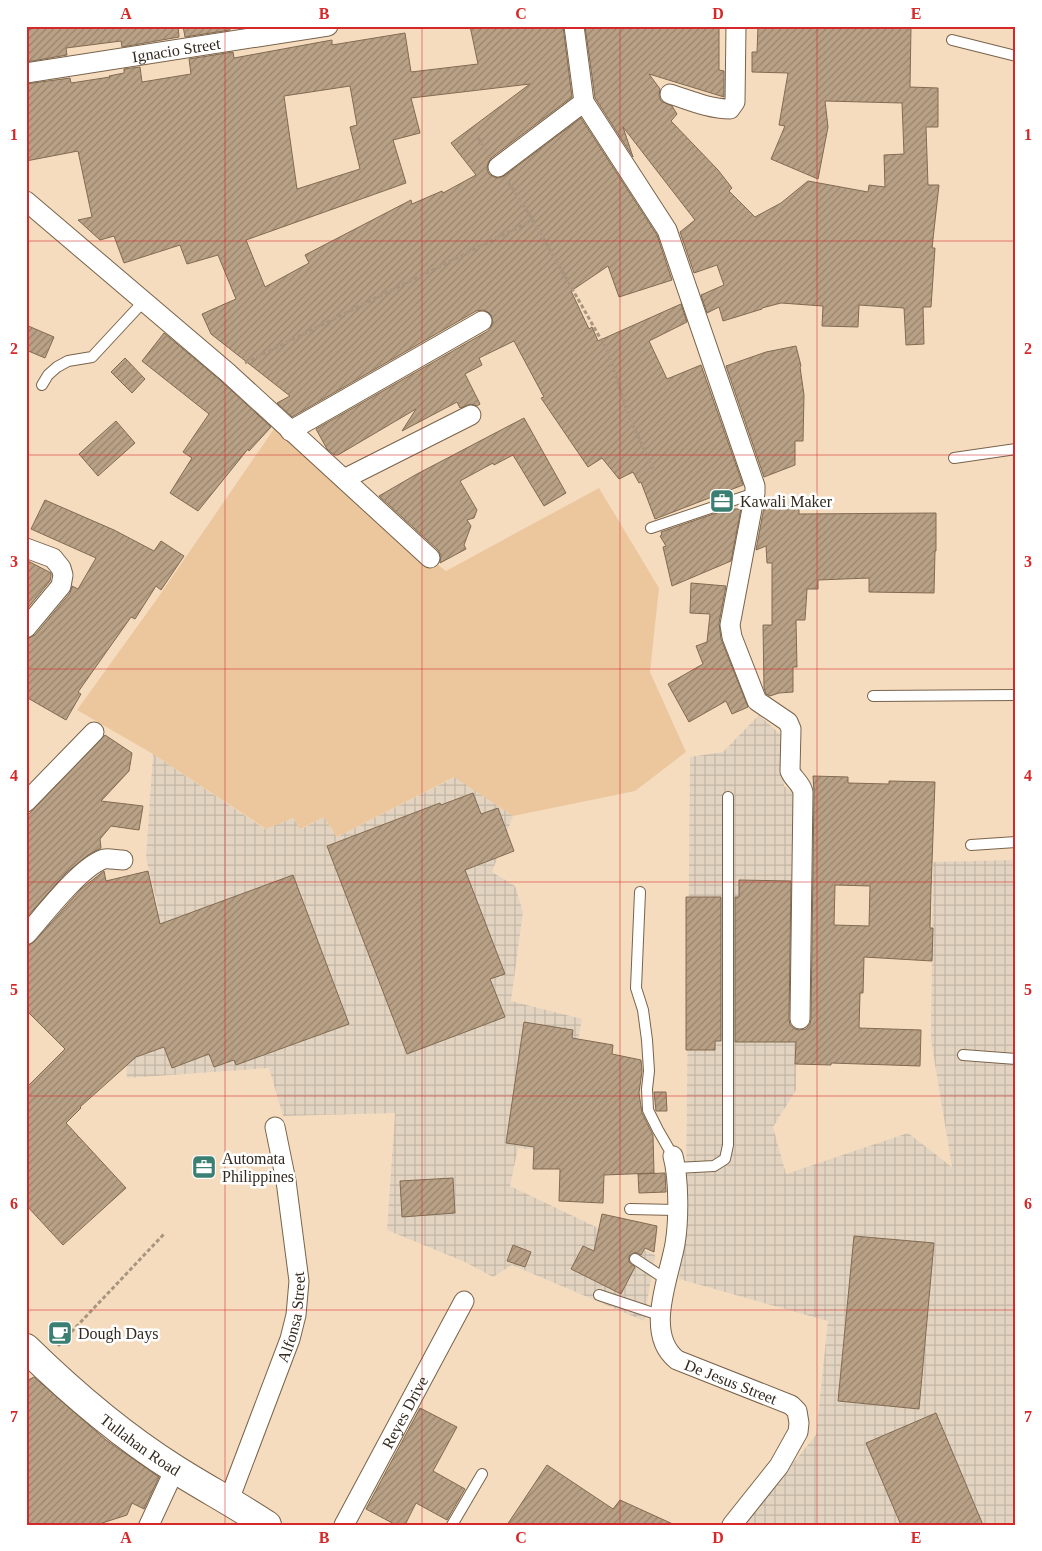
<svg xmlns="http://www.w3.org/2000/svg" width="1042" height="1551" viewBox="0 0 1042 1551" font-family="'Times New Roman',serif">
<defs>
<pattern id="industrial-grid" width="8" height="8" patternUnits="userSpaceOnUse" patternTransform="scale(1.25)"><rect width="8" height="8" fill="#e3d4c1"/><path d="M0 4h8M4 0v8" fill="none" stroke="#c3b6a5"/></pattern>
<pattern id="building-hatch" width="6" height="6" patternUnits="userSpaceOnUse" patternTransform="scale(1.25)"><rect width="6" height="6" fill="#b9a186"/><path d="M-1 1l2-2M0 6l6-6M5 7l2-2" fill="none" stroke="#97836d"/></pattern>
</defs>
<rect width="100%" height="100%" fill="#f5dcbf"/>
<path fill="url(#industrial-grid)" d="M759,715L782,736L784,786L797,796L796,1090L773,1127L786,1174L908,1133L952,1167L931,1040L933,862L1016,860V1525H742L816,1435L828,1321L679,1279L686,1204L690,757L723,752Z
M153,754L265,829L293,818L301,829L324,817L337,837L455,777L513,816L492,872L515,886L523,912L511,1001L582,1019L557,1152L518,1148L510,1186L655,1255L644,1321L512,1265L493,1277L465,1262L387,1230L395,1113L283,1116L269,1068L127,1078L117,921L159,911L146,858Z"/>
<path fill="#ecc79d" d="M276,426L404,540L446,571L599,488L659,588L650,672L686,752L635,791L513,816L454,777L337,837L324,817L300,829L293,818L266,829L153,754L77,710L157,599Z"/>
<path fill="url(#building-hatch)" stroke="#826b52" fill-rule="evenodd" d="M44,26H178L179,37L122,47L121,41L66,48L67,55L26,62V30Z
M183,26H229L230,30L185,37Z
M470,26H563L572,97L491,158L488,163L487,169L489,174L494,177L499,178L504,176L581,118L657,235L672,280L619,297L608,266L571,291L589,329L592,327L598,341L681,304L687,322L649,341L667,379L701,365L743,485L655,519L641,482L639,483L633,472L619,479L602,458L588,467L541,398L544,397L514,341L479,358L482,365L465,374L480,404L477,406L471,404L460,408L457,402L402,431L416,409L338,455H334L327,449L316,429L488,331L491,327L493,322L491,315L488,312L483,310L476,311L292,417L277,403L290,396L211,334L202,314L236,299L218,255L187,264L180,245L124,263L114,236L100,240L78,220L92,217L78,151L26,161V84L70,78L71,83L110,77L109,76L124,73V69L140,67L142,82L191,74L189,59L233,52L234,58L332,40V45L405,33L411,72L478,64ZM530,84L451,143L476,175L443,193L442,191L412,204L411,200L305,255L309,263L265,287L246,240L406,183L393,140L420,133L411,98ZM350,86L357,125L350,127L360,169L297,189L284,96Z
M585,26H719V70L724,71V97L649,74L660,89L659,96L661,101L672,106L677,114L671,121L718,170L732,188L729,191L755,217L781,203L808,181L868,192L869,185L885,187L884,155L904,154L902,103L825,101L828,127L818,179L771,159L785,126L779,125L788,73L752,72V52H757L758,26H911L910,87L938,88V127H926L928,185H939L932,248H935L931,307H923L924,344L906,345L904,308L859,305L858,327L822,326L823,306L781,303L762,308V309L723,321L719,307L707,313L701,295L724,285L717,265L694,273L680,232L695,220L623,127L633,157L595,98Z
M26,325L54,337L45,358L26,350Z
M164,333L220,380L271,427L249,451L248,449L198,511L170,493L192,458L183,452L209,414L142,361Z
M796,346L801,366L800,367L804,395L803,441H795V465L764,477L726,366L766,352Z
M125,358L145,379L132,393L111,372Z
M524,418L566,493L544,506L513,455L494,465L493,463L460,481L477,510L474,518L467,520L471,526L464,545L466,549L440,563L441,555L438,550L379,496L417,474Z
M116,421L135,443L98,476L79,454Z
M45,500L114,530L154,551L161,541L184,556L161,590L156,586L135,619L131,617L78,692L81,694L66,720L26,697V639L35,635L70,593L72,586L78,589L96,558L31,529Z
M799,505V514L936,513V551H935L934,593L869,592V578L818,580V589H807L805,620H796L797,667H793V692L779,693L770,696L766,694L764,688L763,625H772V563H767L766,546L756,550L764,507Z
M728,509H741L731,561L672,586L663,547L666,546L660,536L662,535L661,532Z
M26,560L51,573V576L50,581L26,610Z
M691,583L726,586L719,623L721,639L748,707L732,714L726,701L689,722L668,684L703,664L696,646L707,642L710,614L690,613Z
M105,735L132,753L129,771L101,801L143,806L139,830L111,826L100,839L101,848L88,855L66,873L26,918V817Z
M813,776L848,777V783L889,784V781L935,782L931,889L930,928H933L932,961L864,957L863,993H860L859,1028L921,1030L920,1066L831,1063V1065L795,1064L796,1042H735V897H739V880L791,881L789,1019L790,1025L795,1029L799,1030L806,1029L810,1024L811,1019L814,792ZM835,885L870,886L869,926L834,925Z
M473,793L481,814L498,808L514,851L465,870L505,974L490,979L505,1017L407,1054L327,846L440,803L441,805Z
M104,871L106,881L148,871L160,924L293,875L349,1024L236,1065L234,1060L214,1067L209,1054L172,1068L164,1047L136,1057L80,1107L81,1108L66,1123L126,1188L63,1245L26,1205V1088L65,1049L26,1010V946L34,942L81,889Z
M686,897H721V1041H715V1050H686Z
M524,1022L573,1030L572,1038L613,1045L612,1054L641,1060L642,1071L639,1093L642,1113L653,1135L654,1173L604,1175L603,1203L559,1201L560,1169H533L534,1147L506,1143Z
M654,1092H666L667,1111H656Z
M665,1173L666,1192L639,1193L638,1174Z
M453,1178L455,1213L402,1217L400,1181Z
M602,1214L657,1226L654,1252L645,1248L641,1255L635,1252L629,1256V1262L635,1267L621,1294L571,1269L583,1246L594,1251Z
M854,1236L934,1243L919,1409L838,1401Z
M513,1245L531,1252L525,1267L507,1261Z
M34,1377L106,1440L159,1477L144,1509L132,1503L127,1515L96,1525H26V1381Z
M420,1408L457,1427L433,1471L465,1489L447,1520L416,1503L405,1525H396L366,1509Z
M936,1413L983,1525H901L866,1443Z
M547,1465L613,1509L620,1500L675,1525H507Z"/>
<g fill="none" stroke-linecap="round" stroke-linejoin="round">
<defs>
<path id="lane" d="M952,40L1016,56
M42,385L48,375L57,367L68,361L92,357L144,301
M954,458L1016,449
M651,528L755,493
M873,696L1016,695
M971,845L1016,842
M640,892L636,988L643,1010L647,1040L649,1071L647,1089L648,1110L658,1130L673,1156
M963,1055L1016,1059
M676,1168L714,1166L725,1159L728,1145V797
M630,1209L676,1210
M635,1259L667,1280
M599,1295L659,1315
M452,1525L482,1474"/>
<g id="street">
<path d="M574,26L584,102L667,230L755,486V493L730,625L732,637L757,701L788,722L791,729L790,771C793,779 801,783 803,792L800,1019"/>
<path id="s1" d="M26,73L328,26"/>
<path d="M670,94C689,100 709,109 730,109L735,102L736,26"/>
<path d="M498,167L584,102"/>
<path d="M26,201L227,372L430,558"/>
<path d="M290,431L482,321"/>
<path d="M344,479L471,415"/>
<path d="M26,548L53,558L61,568L63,575L61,586L26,628"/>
<path d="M26,802L94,732"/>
<path d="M26,935C44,915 80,867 104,859C109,858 117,860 123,860"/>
<path id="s2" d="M673,1156C679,1179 679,1220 675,1244C669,1278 644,1334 677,1360L791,1405L797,1411L799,1423L798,1432L779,1466L732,1525"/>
<path id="s3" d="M229,1500L290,1339L296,1315L299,1281L286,1181L275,1127"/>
<path d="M149,1525L175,1469"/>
<path id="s4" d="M344,1525L464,1301"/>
</g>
<g id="secondary">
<path id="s5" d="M26,1348C72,1393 121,1435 175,1469C205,1488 237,1505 267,1525"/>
</g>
</defs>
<use href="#lane" stroke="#79634a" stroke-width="12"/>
<use href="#street" stroke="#79634a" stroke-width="21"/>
<use href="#secondary" stroke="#79634a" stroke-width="30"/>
<path stroke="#a8957f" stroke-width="3" stroke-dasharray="4 2.5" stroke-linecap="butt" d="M478,138L486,150
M508,182L533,220L607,350L629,416L653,469
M245,363L533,220
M58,1346L164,1234"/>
<use href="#lane" stroke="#fff" stroke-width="10"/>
<use href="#street" stroke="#fff" stroke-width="19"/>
<use href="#secondary" stroke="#fff" stroke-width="28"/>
</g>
<path fill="none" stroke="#d62828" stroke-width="1" stroke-opacity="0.55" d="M225,26V1525M422,26V1525M620,26V1525M817,26V1525M26,241H1016M26,455H1016M26,669H1016M26,882H1016M26,1096H1016M26,1310H1016"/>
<defs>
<symbol id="office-square" viewBox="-11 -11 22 22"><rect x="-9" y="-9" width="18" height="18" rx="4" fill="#3b7f72" stroke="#fff"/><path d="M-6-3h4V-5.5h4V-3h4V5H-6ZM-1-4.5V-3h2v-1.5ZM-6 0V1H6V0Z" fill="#fff"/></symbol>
<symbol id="cafe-square" viewBox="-11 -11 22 22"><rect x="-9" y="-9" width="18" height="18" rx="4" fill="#3b7f72" stroke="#fff"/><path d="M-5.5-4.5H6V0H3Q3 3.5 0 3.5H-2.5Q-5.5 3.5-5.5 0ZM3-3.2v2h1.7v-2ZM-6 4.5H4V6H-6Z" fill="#fff"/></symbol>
</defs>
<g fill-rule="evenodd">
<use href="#office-square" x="708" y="487" width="28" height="28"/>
<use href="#office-square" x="190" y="1153" width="28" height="28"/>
<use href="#cafe-square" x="46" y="1319" width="28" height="28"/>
</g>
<g text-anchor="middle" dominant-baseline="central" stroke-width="5" stroke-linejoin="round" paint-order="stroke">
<g font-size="16" fill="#33291e" stroke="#fff">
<text stroke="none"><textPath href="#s1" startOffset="152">Ignacio Street</textPath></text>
<text stroke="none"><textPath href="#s3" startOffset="194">Alfonsa Street</textPath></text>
<text stroke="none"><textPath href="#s2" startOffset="269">De Jesus Street</textPath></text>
<text stroke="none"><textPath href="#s4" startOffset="128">Reyes Drive</textPath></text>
<text stroke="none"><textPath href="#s5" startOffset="150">Tullahan Road</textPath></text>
</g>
<g font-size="16" fill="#33291e" stroke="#fff" text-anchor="start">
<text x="740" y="501">Kawali Maker</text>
<text x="222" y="1158">Automata<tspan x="222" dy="18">Philippines</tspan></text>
<text x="78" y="1333">Dough Days</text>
</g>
</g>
<rect width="1042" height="1551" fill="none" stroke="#ffffff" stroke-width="55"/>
<rect x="28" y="28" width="986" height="1496" fill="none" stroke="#d62828" stroke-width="2"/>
<g font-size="16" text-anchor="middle" font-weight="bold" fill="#d62828">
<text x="126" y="19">A</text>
<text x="324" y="19">B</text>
<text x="521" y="19">C</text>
<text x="718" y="19">D</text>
<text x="916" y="19">E</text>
<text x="14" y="140">1</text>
<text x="1028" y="140">1</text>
<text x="14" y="354">2</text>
<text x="1028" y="354">2</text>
<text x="14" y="567">3</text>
<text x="1028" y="567">3</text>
<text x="14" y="781">4</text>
<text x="1028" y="781">4</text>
<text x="14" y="995">5</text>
<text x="1028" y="995">5</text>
<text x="14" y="1209">6</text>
<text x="1028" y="1209">6</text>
<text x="14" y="1422">7</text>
<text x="1028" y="1422">7</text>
<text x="126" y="1543">A</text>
<text x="324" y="1543">B</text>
<text x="521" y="1543">C</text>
<text x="718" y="1543">D</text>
<text x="916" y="1543">E</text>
</g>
</svg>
